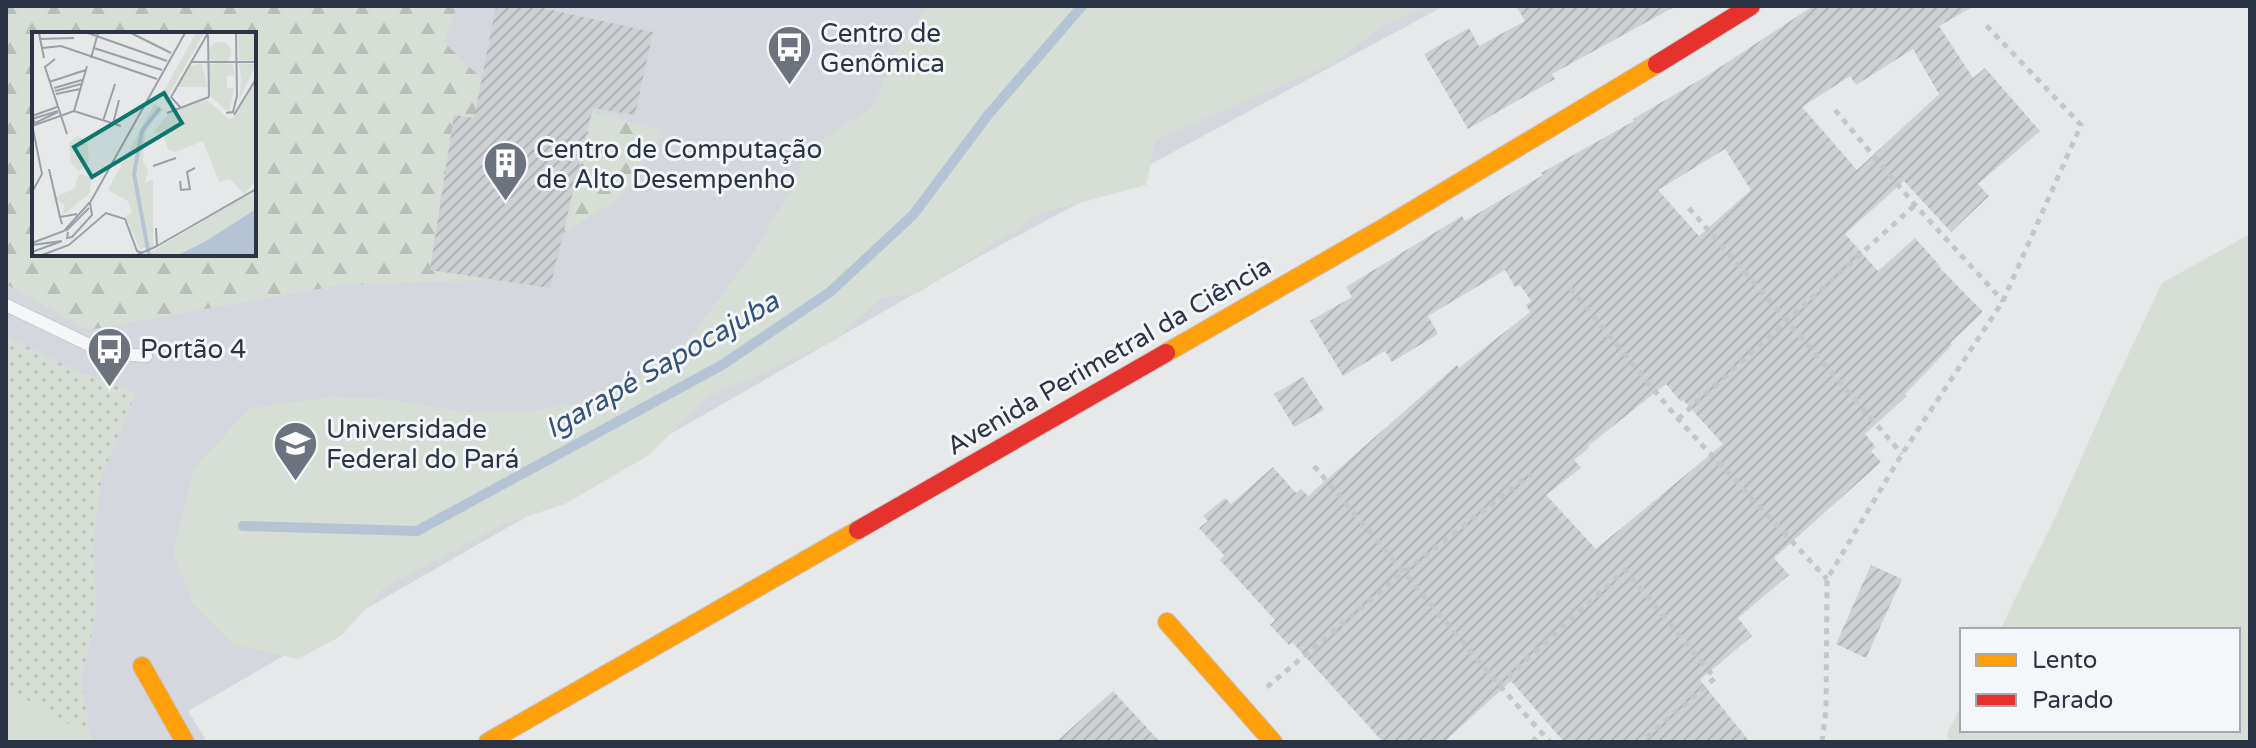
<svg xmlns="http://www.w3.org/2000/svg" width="2256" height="748" viewBox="0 0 2256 748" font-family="'Varela Round',sans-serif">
<defs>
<pattern id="forest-firs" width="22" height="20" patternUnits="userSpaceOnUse" patternTransform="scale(2)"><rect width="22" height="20" fill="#d6ded6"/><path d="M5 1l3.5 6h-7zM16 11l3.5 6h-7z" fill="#b8bfb9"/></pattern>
<pattern id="garden-dots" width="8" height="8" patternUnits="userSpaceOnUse" patternTransform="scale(2)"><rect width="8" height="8" fill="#d6ded6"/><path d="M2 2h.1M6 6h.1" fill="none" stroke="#b8bfb9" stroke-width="1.8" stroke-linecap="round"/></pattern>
<pattern id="building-hatch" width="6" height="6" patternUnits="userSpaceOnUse" patternTransform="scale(2)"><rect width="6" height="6" fill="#ced0d3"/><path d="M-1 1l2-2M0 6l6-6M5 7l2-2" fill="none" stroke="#b1b3b6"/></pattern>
</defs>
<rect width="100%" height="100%" fill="#e6e8ea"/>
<path fill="#d4d7dd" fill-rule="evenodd" d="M6,6H1444L982,255L188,711L207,742H6ZM34,34H254V254H34Z"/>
<path fill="#d6ded6" d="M927,6H1429L1382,26L1334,63L1156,140L1146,185L1041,213L918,293L881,298L836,340L706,398L649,455L565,504L504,524L384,588L341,636L298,659L232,644L193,604L173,552L194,468L250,408L332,397L386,399L471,413L533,411L617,395L681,349L753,253L792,188L809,147L872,108L893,59Z
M2250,234V742H1949L1947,734L1962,704V730H2238V630H2000L2059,509L2111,391L2162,283Z
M6,688L91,736L90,742H6Z"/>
<path fill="url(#forest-firs)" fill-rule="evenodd" d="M6,6H457L444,42L488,85L663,130L623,196L489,280L341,285L88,330L6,284ZM34,34H254V254H34Z"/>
<path fill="url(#garden-dots)" d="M6,336L74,370L136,393L102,475L93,544L97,610L81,682L91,736L6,688Z"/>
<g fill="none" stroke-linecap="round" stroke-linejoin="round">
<path stroke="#b4c4d5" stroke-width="10" d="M243,526L417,531L722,365L830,292L913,215L988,115L1082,6"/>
</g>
<path fill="url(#building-hatch)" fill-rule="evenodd" d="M496,6H533L653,32L635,115L593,108L550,288L430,270L454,115L474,118Z
M1516,6H1676L1552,74L1555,79L1468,129L1424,54L1469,28L1479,46L1525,21Z
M1813,6H1974L1939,26L1973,78L1985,68L2040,131L1978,184L1989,196L1951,232L1904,181L1845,234L1878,271L1915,238L1940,266L1939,267L1983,312L1950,343L1952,345L1905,394L1907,396L1865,434L1876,447L1871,451L1881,462L1774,558L1789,575L1738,618L1752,636L1700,680L1750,742H1564L1511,681L1444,742H1383L1292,642L1289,645L1270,625L1275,620L1220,560L1224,555L1199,528L1208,521L1203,516L1225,498L1231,504L1273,467L1296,493L1301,489L1308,496L1457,365L1459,368L1530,312L1526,305L1531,301L1520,285L1515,287L1505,270L1428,316L1438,334L1392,362L1385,351L1343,376L1310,321L1352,297L1346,287L1462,216L1465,221L1543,175L1541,173L1634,121L1633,119L1708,75ZM1913,49L1939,94L1857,170L1802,107L1850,76L1856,85ZM1725,149L1751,190L1699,236L1658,190ZM1666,384L1681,402L1683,400L1723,444L1596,549L1546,495L1581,468L1574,460L1589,448L1588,446Z
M1303,377L1324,410L1294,427L1274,394Z
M1871,565L1902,579L1866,658L1836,644Z
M1113,691L1160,742H1056Z"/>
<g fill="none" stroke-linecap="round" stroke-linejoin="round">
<defs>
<path id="lane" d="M6,305L106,353L146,356"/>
<path id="slow" d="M1166,353L1385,227L1657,64
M1167,622L1273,742
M142,666L185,742
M488,742L858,530"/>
<path id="jam" d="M1657,64L1751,6
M858,530L1166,353"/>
</defs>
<use href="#lane" stroke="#c4c6c8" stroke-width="14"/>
<use href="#slow" stroke="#c4c6c8" stroke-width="20"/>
<use href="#jam" stroke="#c4c6c8" stroke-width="20"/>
<path stroke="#c5c6ca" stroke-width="5" stroke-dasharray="6 6" stroke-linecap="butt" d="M1835,110L1915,205L2003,301
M1689,208L1902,454
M1570,288L1678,419L1827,579
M1678,419L1915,205
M1314,466L1499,685L1550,742
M1499,685L1625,570L1715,678L1641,742
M1267,687L1404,572L1531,474
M1532,742L1542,732
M1822,742L1826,710L1827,579L1902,454L2003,301L2081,125L1984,23"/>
<use href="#lane" stroke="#f5f6f7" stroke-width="12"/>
<use href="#slow" stroke="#ff9f0a" stroke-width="18"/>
<use href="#jam" stroke="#e5322d" stroke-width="18"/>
</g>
<defs>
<symbol id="bus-pin" viewBox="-11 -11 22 30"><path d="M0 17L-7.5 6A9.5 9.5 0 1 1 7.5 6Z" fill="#6c737f" stroke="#f4f6f9"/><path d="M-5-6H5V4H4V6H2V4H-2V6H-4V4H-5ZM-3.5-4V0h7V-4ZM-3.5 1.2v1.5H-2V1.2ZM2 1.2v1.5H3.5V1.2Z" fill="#fff"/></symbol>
<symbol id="building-pin" viewBox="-11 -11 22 30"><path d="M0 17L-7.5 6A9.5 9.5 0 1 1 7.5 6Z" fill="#6c737f" stroke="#f4f6f9"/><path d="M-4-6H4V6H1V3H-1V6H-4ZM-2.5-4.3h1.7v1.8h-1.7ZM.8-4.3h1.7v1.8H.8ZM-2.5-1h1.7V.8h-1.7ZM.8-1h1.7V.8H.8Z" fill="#fff"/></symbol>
<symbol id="university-pin" viewBox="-11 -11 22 30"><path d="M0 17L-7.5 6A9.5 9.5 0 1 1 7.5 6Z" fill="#6c737f" stroke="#f4f6f9"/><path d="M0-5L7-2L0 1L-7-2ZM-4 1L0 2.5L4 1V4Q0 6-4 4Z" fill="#fff"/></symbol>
</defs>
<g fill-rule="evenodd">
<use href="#bus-pin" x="764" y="22" width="51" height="69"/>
<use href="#building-pin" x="480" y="138" width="51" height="69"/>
<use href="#bus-pin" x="84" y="324" width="51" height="69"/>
<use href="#university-pin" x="270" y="418" width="51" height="69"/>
</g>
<g text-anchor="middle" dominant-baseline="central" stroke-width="6" stroke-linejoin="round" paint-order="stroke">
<g font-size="26" fill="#2b3445" stroke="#f4f6f9" text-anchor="start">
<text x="820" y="33">Centro de<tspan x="820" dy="30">Genômica</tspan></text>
<text x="536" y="149">Centro de Computação<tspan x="536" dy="30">de Alto Desempenho</tspan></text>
<text x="140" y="349">Portão 4</text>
<text x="326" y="429">Universidade<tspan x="326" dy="30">Federal do Pará</tspan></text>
</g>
<g font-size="26" fill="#2b3445" stroke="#f4f6f9">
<text transform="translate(1109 356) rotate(-30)">Avenida Perimetral da Ciência</text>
</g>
<g font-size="28" font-style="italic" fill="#34527a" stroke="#f4f6f9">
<text transform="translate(662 365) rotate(-30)">Igarapé Sapocajuba</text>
</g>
</g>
<g transform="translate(32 32)">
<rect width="224" height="224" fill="#e6e8ea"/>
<path d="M164,1H172L136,64H129ZM206,1H224V29L207,28ZM177 21a11 11 0 1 1 22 0a11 11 0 1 1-22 0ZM165,32H170L175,55H144L156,35ZM177,32H201L202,43L195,44V55L202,57L197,81L177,63ZM207,32H224L207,68L209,48ZM122,72L131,77L114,94L111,129L116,139L113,151L121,147V214L108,217L93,184L100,181L96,169L76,158ZM46,104L55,109L57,132L47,139L39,131L37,111ZM224,158V177L174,209L146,223H114Z" fill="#d6ded6"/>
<path d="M224,50V149L212,162L198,147L187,150L171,109L144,120L136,118L131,100L120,102L138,80L175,68L197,87L202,85ZM47,142L59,145L58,161L31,183L32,172L21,166L42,157Z" fill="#d6ded6"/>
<path d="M224,177V223H146L174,209Z" fill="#b4c4d5"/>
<path fill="none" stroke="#b4c4d5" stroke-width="4" d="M117,223L102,142L110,99L128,76"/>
<path fill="none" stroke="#9ba0a8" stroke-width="2" d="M7,1L12,26M56,1L135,29M99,1L139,21M176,3L177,65M7,7L42,6M10,16L29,14L125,47M62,16L130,38M59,26L66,1M23,27L13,35L35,102M158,30H224M17,50L54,38M22,56L50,48M23,59L49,52M24,62L48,57M149,76L139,65L176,1M42,79L55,34M135,81L177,65M194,81L201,80L205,64L204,1M202,83L224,47M0,84L25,75M0,86L3,91L26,80M0,87L26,79M71,89L83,52M0,92L10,142L0,160M81,92L87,68M0,94L42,79L89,94M121,134L144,126M17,137L28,185M148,149L149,158L158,157L155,140L163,136M30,192L28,185L45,182M34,199L57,176M36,200L35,206L40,205L60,183L58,171M0,211L32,199L59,169L153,1M0,213L30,209L0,220M125,214L224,157M10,223L37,213L74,181L93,187L105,219L111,221M105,223L125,214L124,196"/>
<path fill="#0f766e" fill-opacity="0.15" stroke="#0f766e" stroke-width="4" d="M132,61L150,91L60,145L42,115Z"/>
<rect width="224" height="224" fill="none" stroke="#2b3445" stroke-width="4"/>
</g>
<rect width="2256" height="748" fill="none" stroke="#2b3445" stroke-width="16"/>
<rect x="1960" y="628" width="280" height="104" fill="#f4f6f9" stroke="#a4a8b1" stroke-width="2"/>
<rect x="1976" y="654" width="40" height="12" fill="#ff9f0a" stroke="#a4a8b1" stroke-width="2"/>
<text x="2032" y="668" font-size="24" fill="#2b3445">Lento</text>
<rect x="1976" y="694" width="40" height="12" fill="#e5322d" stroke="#a4a8b1" stroke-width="2"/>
<text x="2032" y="708" font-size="24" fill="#2b3445">Parado</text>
</svg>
